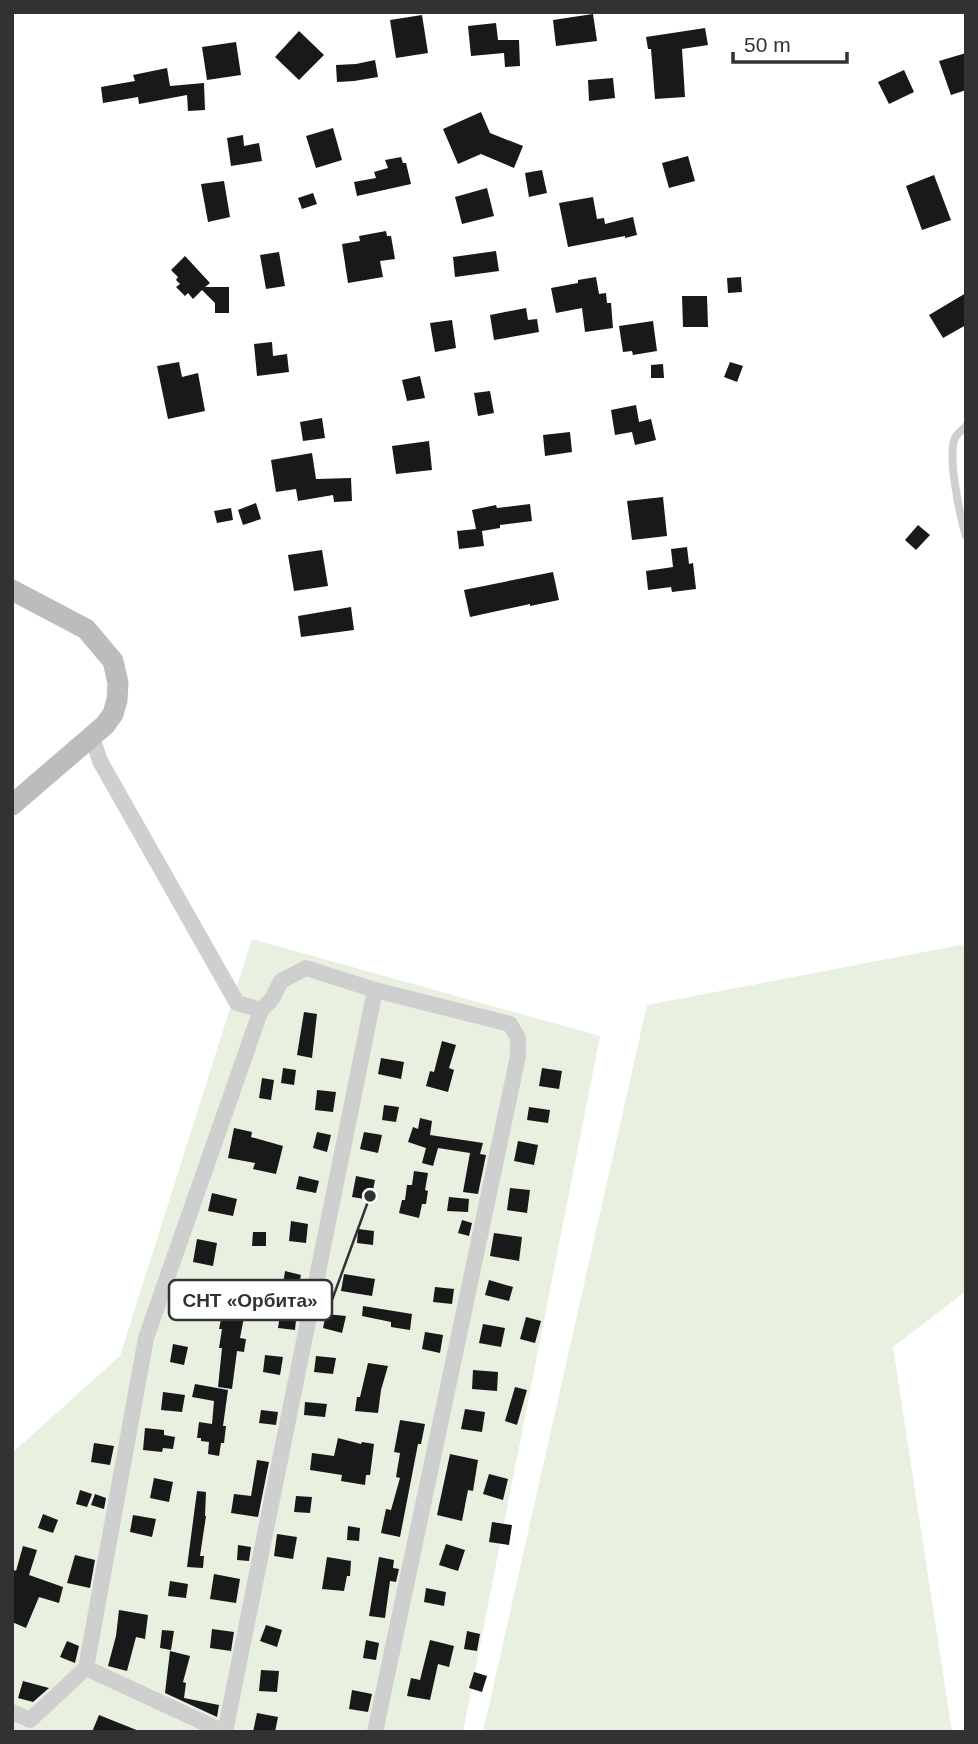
<svg xmlns="http://www.w3.org/2000/svg" width="978" height="1744" viewBox="0 0 978 1744" font-family="Arial,sans-serif">
<rect width="100%" height="100%" fill="#fff"/>
<path fill="#e8f0e0" d="M252,939L600,1036L463,1732H12V1453L120,1356Z
M966,944V1291L893,1347L952,1732H483L647,1005Z"/>
<path fill="#191919" d="M593,14L597,41L556,46L553,20Z
M422,15L428,53L396,58L390,20Z
M496,23L498,40H519L520,66L505,67L504,53L471,56L468,26Z
M705,28L708,45L682,49L685,97L655,99L651,49H648L646,37Z
M299,31L324,55L299,80L275,57Z
M236,42L241,75L207,80L202,47Z
M966,53V90L951,95L939,61Z
M375,60L378,77L354,81L337,82L336,65L356,64Z
M167,68L170,86L204,83L205,110L188,111L187,95L139,104L138,97L103,103L101,87L135,81L133,75Z
M904,70L914,92L889,104L878,82Z
M613,78L615,98L589,101L588,80Z
M481,112L490,133L523,146L514,168L481,154L458,164L443,129Z
M333,128L342,160L316,168L306,136Z
M243,135L244,146L259,143L262,161L231,166L227,138Z
M688,156L695,181L669,188L662,163Z
M401,157L403,163H406L411,184L357,196L354,182L376,178L374,172L388,168L385,160Z
M542,170L547,193L529,197L525,173Z
M934,175L951,220L922,230L906,186Z
M224,181L230,217L208,222L201,184Z
M487,188L494,216L462,224L455,197Z
M313,193L317,204L302,209L298,198Z
M593,197L597,219L604,218L605,224L633,217L637,235L625,238V236L568,247L559,203Z
M386,231L387,236H391L395,259L380,261L383,277L348,283L342,244L360,241L359,236Z
M496,251L499,271L455,277L453,257Z
M279,252L285,286L266,289L260,255Z
M185,256L210,283L205,287H229V313H215V303L202,290L193,299L188,293L185,296L176,287L180,284L176,280L178,277L171,270Z
M596,277L599,294L606,293L607,303H611L613,328L585,332L582,308L556,313L551,288L578,283V280Z
M741,277L742,292L728,293L727,278Z
M966,293V325L943,338L929,315Z
M682,296H707L708,327H683Z
M526,308L528,320L537,319L539,332L494,340L490,315Z
M452,320L456,348L435,352L430,323Z
M653,321L657,351L633,355L632,351L623,352L619,326Z
M272,342L273,356L287,354L289,372L257,376L254,344Z
M179,362L182,377L198,373L205,411L168,419L157,366Z
M730,362L743,366L737,382L724,377Z
M663,364L664,378H651V365Z
M420,376L425,398L407,401L402,380Z
M490,391L494,413L478,416L474,393Z
M636,405L639,422L651,419L656,440L635,445L632,432L615,435L611,410Z
M322,418L325,438L303,441L300,422Z
M570,432L572,452L545,456L543,435Z
M429,441L432,470L396,474L392,446Z
M312,453L316,479L351,478L352,501L334,502L333,495L298,501L296,489L276,492L271,460Z
M663,497L667,536L632,540L627,501Z
M256,503L261,519L243,525L238,510Z
M530,504L532,521L500,525V528L482,531L484,546L459,549L457,531L476,529L472,510L496,505L497,508Z
M231,508L233,520L217,523L214,511Z
M918,525L930,535L916,550L905,540Z
M687,547L689,564L693,563L696,589L672,592L671,587L648,590L646,571L673,567L671,549Z
M322,550L328,586L294,591L288,555Z
M553,572L559,600L530,606V604L470,617L464,590Z
M351,607L354,630L301,637L298,616Z
M304,1012L317,1014L312,1058L297,1055Z
M442,1041L456,1045L449,1068L454,1070L448,1092L426,1086L430,1071L434,1072Z
M381,1058L404,1062L401,1079L378,1074Z
M283,1068L296,1070L294,1085L281,1083Z
M542,1068L562,1071L559,1089L539,1086Z
M262,1078L274,1080L271,1100L259,1098Z
M317,1090L336,1092L333,1112L315,1110Z
M384,1105L399,1107L396,1122L382,1120Z
M529,1107L550,1110L548,1123L527,1120Z
M420,1118L432,1121L430,1135L483,1143L480,1154L486,1155L478,1194L463,1192L470,1153L438,1148L433,1166L422,1163L426,1148L408,1142L413,1127L418,1129Z
M234,1128L252,1132L251,1137L283,1146L276,1174L253,1169L255,1163L228,1158Z
M317,1132L331,1135L327,1152L313,1148Z
M364,1132L382,1135L378,1153L360,1149Z
M518,1141L538,1145L534,1165L514,1161Z
M414,1171L428,1173L425,1190L428,1191L426,1204H422L419,1218L399,1213L402,1200H405L407,1185H412Z
M299,1176L319,1181L316,1193L296,1189Z
M356,1176L375,1180L371,1200L352,1197Z
M510,1188L530,1190L527,1213L507,1210Z
M212,1193L237,1199L233,1216L208,1211Z
M449,1197L469,1199L468,1212L447,1211Z
M462,1220L472,1223L469,1236L458,1233Z
M291,1221L308,1224L306,1243L289,1241Z
M358,1229L374,1231L373,1245L357,1243Z
M253,1232H266V1246H252Z
M494,1233L522,1237L519,1261L490,1256Z
M197,1239L217,1243L213,1266L193,1262Z
M285,1271L301,1275L298,1288L283,1285Z
M344,1274L375,1279L372,1296L341,1291Z
M489,1280L513,1287L509,1301L485,1295Z
M435,1287L454,1289L452,1304L433,1302Z
M225,1300L247,1302L240,1338L246,1339L244,1352L237,1351L232,1389L218,1387L222,1348H219L222,1329H219Z
M363,1306L412,1314L410,1330L391,1327V1322L362,1316Z
M281,1308L297,1310L295,1330L278,1328Z
M326,1314L346,1316L342,1333L323,1328Z
M526,1317L541,1321L535,1343L520,1339Z
M483,1324L505,1328L501,1347L479,1343Z
M425,1332L443,1335L440,1353L422,1349Z
M173,1344L188,1347L184,1365L170,1362Z
M265,1355L283,1357L280,1375L263,1372Z
M316,1356L336,1358L333,1374L314,1372Z
M368,1363L388,1366L381,1390L378,1413L355,1411L357,1397H360Z
M473,1370L498,1372L497,1391L472,1389Z
M195,1384L228,1390L223,1426H226L224,1443H221L219,1456L208,1454L209,1442L201,1441V1438H197L199,1422L212,1424L214,1401L192,1397Z
M515,1387L527,1390L517,1425L505,1421Z
M163,1392L185,1395L182,1412L161,1410Z
M305,1402L327,1404L325,1417L304,1415Z
M465,1409L485,1412L482,1432L461,1429Z
M261,1410L278,1412L276,1425L259,1423Z
M400,1420L425,1424L421,1444H418L400,1537L381,1533L386,1509L391,1510L400,1478L396,1477L400,1453L394,1452Z
M145,1428L164,1430V1435L175,1437L173,1449L163,1448L162,1452L143,1450Z
M338,1438L361,1444L362,1442L374,1444L370,1475H366L365,1485L341,1481L342,1475L310,1470L312,1453L334,1456Z
M94,1443L114,1446L110,1465L91,1462Z
M450,1454L478,1460L473,1491L468,1490L462,1521L437,1515Z
M257,1460L269,1462L258,1517L231,1513L234,1494L251,1496Z
M489,1474L508,1479L503,1500L483,1494Z
M154,1478L173,1482L169,1502L150,1498Z
M80,1490L92,1494L87,1507L76,1504Z
M197,1491L206,1492L205,1516H206L200,1556H204L203,1568L187,1567Z
M95,1494L106,1498L104,1509L91,1505Z
M296,1496L312,1497L310,1513L294,1512Z
M43,1514L58,1520L53,1533L38,1528Z
M133,1515L156,1519L152,1537L130,1532Z
M492,1522L512,1525L509,1545L489,1542Z
M348,1526L360,1528L359,1541L347,1540Z
M277,1534L297,1537L293,1559L274,1556Z
M446,1544L465,1550L458,1571L439,1565Z
M238,1545L251,1547L249,1561L237,1560Z
M23,1546L37,1550L29,1575L63,1587L59,1603L39,1597L26,1628L12,1622V1569L16,1571Z
M75,1555L95,1560L90,1588L67,1583Z
M327,1557L351,1561L350,1576H347L344,1591L322,1589Z
M379,1557L394,1560L393,1568L399,1569L396,1582L390,1581L385,1618L369,1616Z
M214,1574L240,1579L236,1603L210,1599Z
M170,1581L188,1584L186,1598L168,1596Z
M426,1588L446,1592L444,1606L424,1602Z
M119,1610L148,1615L145,1639L136,1637L127,1671L108,1666L116,1636Z
M266,1625L282,1630L277,1647L260,1641Z
M212,1629L234,1632L231,1651L210,1648Z
M162,1630L174,1631L171,1650L160,1648Z
M467,1631L480,1634L477,1651L464,1649Z
M366,1640L379,1643L376,1660L363,1658Z
M430,1640L454,1646L449,1667L438,1664L430,1700L407,1696L411,1678L420,1680Z
M67,1641L79,1646L75,1663L60,1657Z
M170,1651L190,1656L183,1682L186,1683L184,1698L219,1705L217,1717L165,1693Z
M261,1670L279,1671L277,1692L259,1691Z
M474,1672L487,1676L482,1692L469,1688Z
M23,1681L49,1688L33,1702L18,1698Z
M352,1690L372,1694L368,1712L349,1709Z
M257,1713L278,1717L275,1732H253Z
M99,1715L139,1731V1732H92Z"/>
<g fill="none" stroke-linecap="round" stroke-linejoin="round">
<path stroke="#cfcfcf" stroke-width="8" d="M966,426C963,429 957,434 955,438C947,456 960,516 966,536"/>
<path stroke="#cfcfcf" stroke-width="16" d="M92,737L100,761L237,1003L261,1010
M12,1712L30,1720L86,1668
M224,1732L86,1668L146,1338L261,1010L272,999L281,981L306,968L375,990L510,1024L518,1038V1056L375,1732
M225,1732L375,990"/>
<path stroke="#bcbcbc" stroke-width="21" d="M12,590L86,629L113,661L118,683L117,700L113,714L105,725L12,805"/>
</g>
<path fill="none" stroke="#323232" stroke-width="2.5" d="M370 1196L332 1300"/>
<circle fill="#323232" stroke="#fff" stroke-width="2.5" cx="370" cy="1196" r="7"/>
<rect fill="#fff" stroke="#323232" stroke-width="2.5" x="169" y="1280" width="163" height="40" rx="7"/>
<g font-size="19" text-anchor="middle" font-weight="bold" fill="#323232">
<text x="250" y="1307">СНТ «Орбита»</text>
</g>
<rect width="978" height="1744" fill="none" stroke="#323232" stroke-width="28"/>
<path d="M733 52v10h114v-10" fill="none" stroke="#323232" stroke-width="3.5"/>
<text x="744" y="52" font-size="21" fill="#323232" stroke="#ffffff" stroke-width="5" paint-order="stroke">50 m</text>
</svg>
